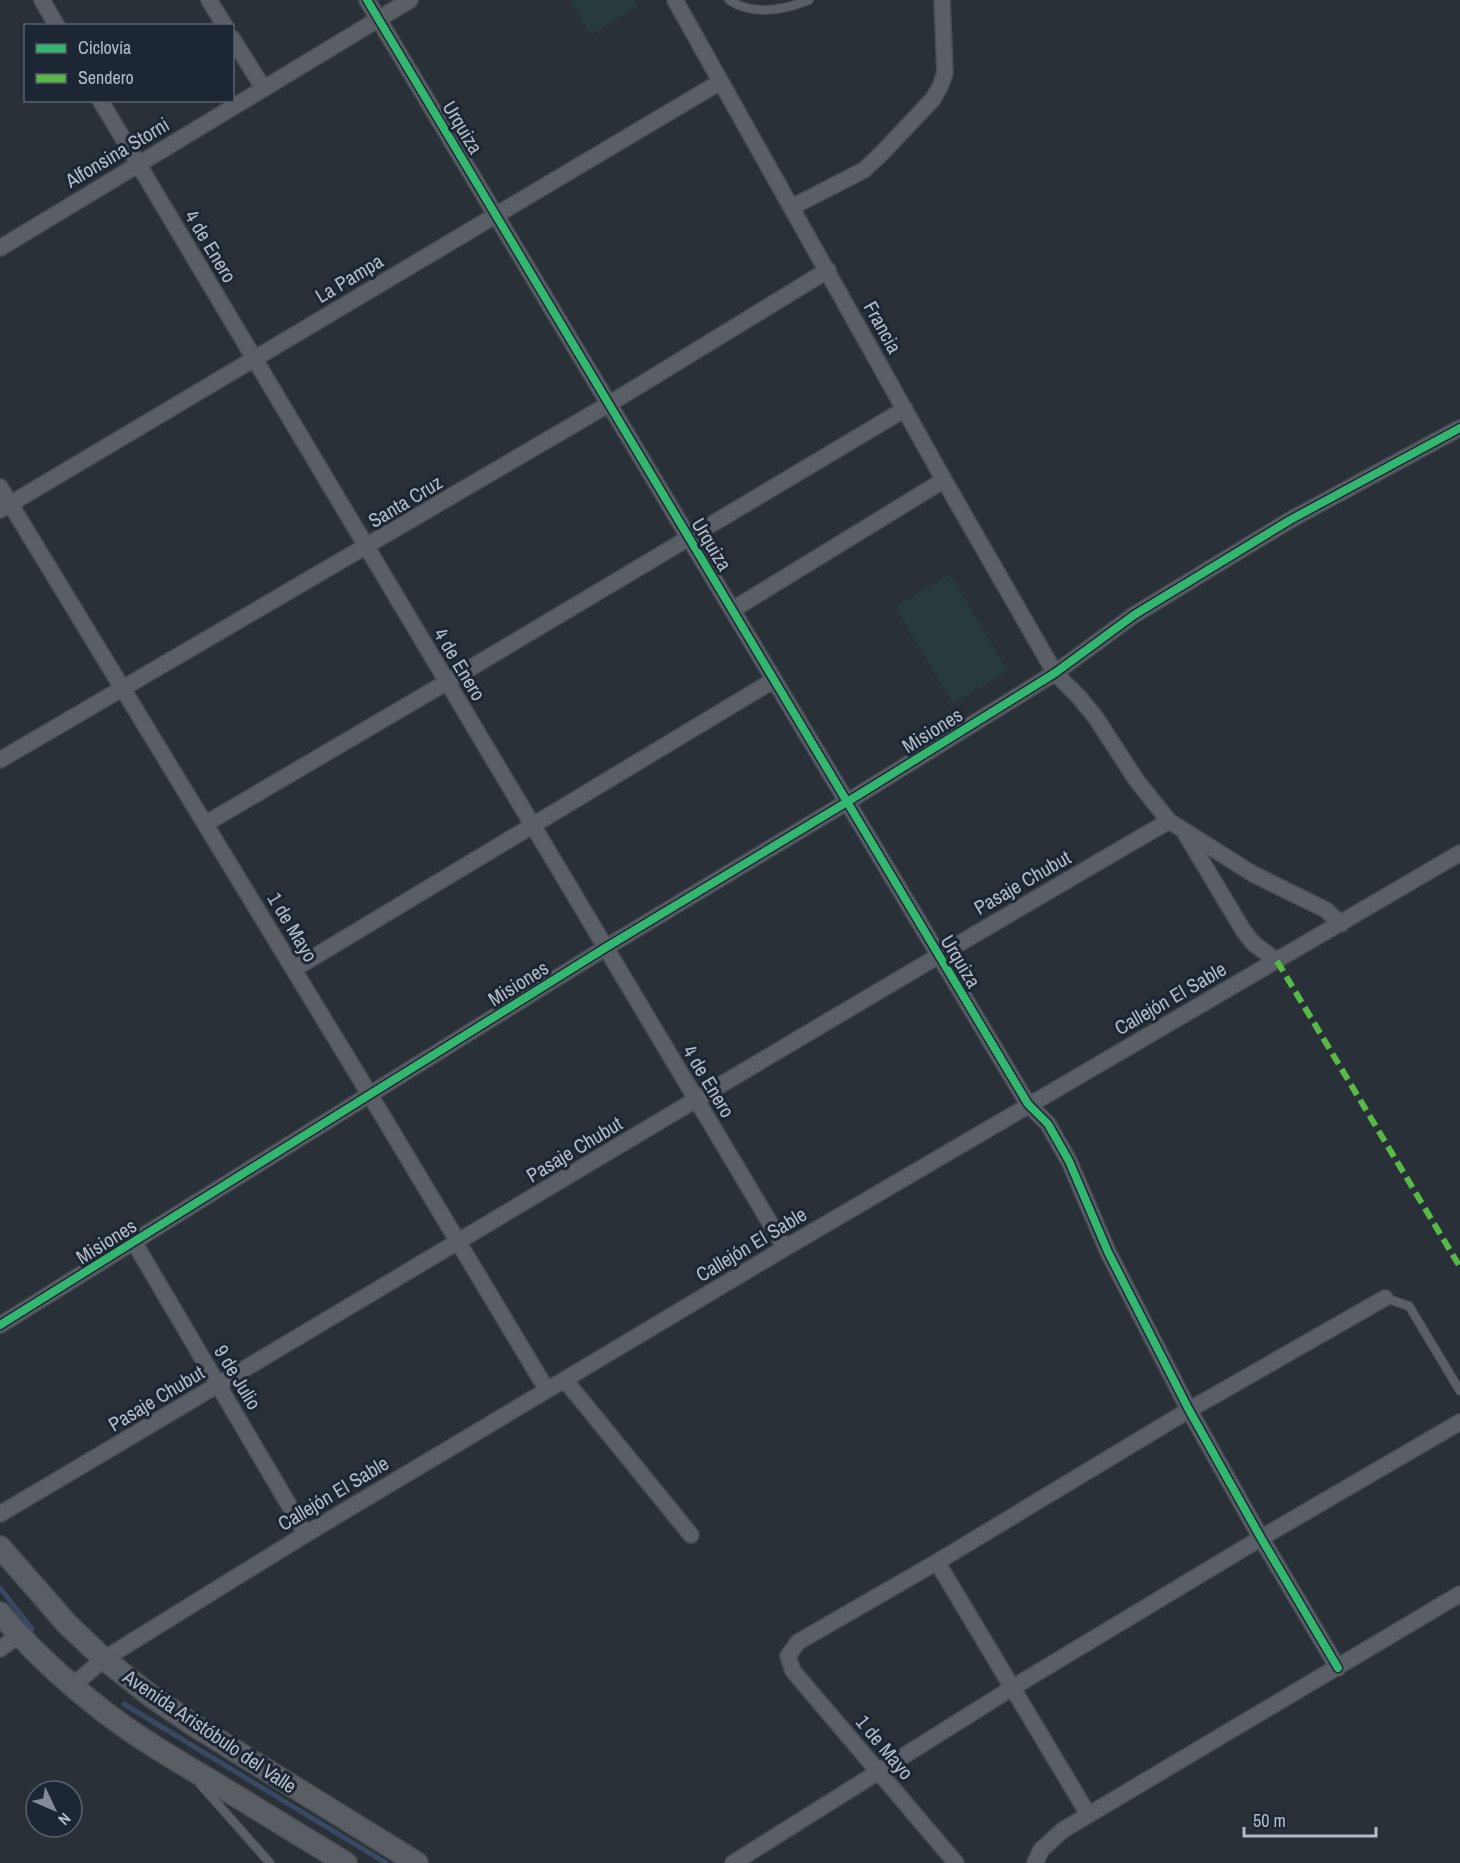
<svg xmlns="http://www.w3.org/2000/svg" width="1460" height="1863" viewBox="0 0 1460 1863" font-family="'Archivo Narrow',sans-serif">
<rect width="100%" height="100%" fill="#2a3038"/>
<path fill="#273a3e" d="M571,0H634L638,7L590,35Z
M950,574L1008,671L953,704L895,607Z"/>
<g fill="none" stroke-linecap="round" stroke-linejoin="round">
<path stroke="#384963" stroke-width="5" d="M0,1588L32,1629
M124,1704L386,1863"/>
<defs>
<path id="service" d="M729,0C752,16 785,10 809,0
M1385,1298L1409,1306L1460,1391
M200,1784L270,1863"/>
<path id="minor" d="M42,0L57,26
M209,0L225,26
M367,0L1028,1104L1048,1124L1069,1161L1108,1252L1189,1410L1261,1538L1338,1668
M675,0L944,480L1055,673L1079,697L1096,718L1137,781L1169,821L1253,874L1326,910L1341,924
M232,38L264,89
M100,100L785,1248
M792,207L864,170L882,153L933,99L940,87L945,73L942,0
M0,248L410,0
M0,487L370,1095L547,1390
M0,510L720,82
M732,610L944,480
M0,760L609,404L828,270
M205,824L447,682L905,409
M1185,833L1243,930L1253,943L1277,961
M294,969L774,680
M134,1242L306,1534
M0,1325L605,948L847,802L1055,673L1134,615L1290,520L1460,428
M565,1380L691,1535
M0,1514C390,1284 777,1048 1169,821
M937,1562L1088,1814
M0,1649L19,1635
M72,1686L104,1659L306,1534L785,1248L1460,853
M733,1863L1012,1688L1261,1538L1460,1422
M956,1863L793,1671L788,1656L798,1642L937,1562L1189,1410L1385,1298
M1035,1863L1041,1850L1063,1830L1460,1594"/>
<path id="secondary" d="M0,1547L67,1624L104,1659L151,1696L192,1724L417,1863
M0,1613C30,1649 65,1681 102,1710C139,1739 181,1763 221,1787C263,1812 304,1838 346,1863"/>
</defs>
<use href="#service" stroke="#484c53" stroke-width="10"/>
<use href="#minor" stroke="#484c53" stroke-width="18"/>
<use href="#secondary" stroke="#484c53" stroke-width="24"/>
<use href="#service" stroke="#5a5e66" stroke-width="8"/>
<use href="#minor" stroke="#5a5e66" stroke-width="15"/>
<use href="#secondary" stroke="#595d64" stroke-width="21"/>
<path stroke="#58b947" stroke-width="6" stroke-dasharray="12 6" stroke-linecap="butt" d="M1277,961L1460,1267"/>
<defs>
<path id="cycleway" d="M367,0L1028,1104L1048,1124L1069,1161L1108,1252L1189,1410L1261,1538L1338,1668
M0,1325L605,948L847,802L1055,673L1134,615L1290,520L1460,428"/>
</defs>
<use href="#cycleway" stroke="#1d2633" stroke-width="11"/>
<use href="#cycleway" stroke="#33b770" stroke-width="8"/>
</g>
<g text-anchor="middle" dominant-baseline="central" stroke-width="6" stroke-linejoin="round" paint-order="stroke">
<g font-size="20" fill="#b4bcc9" stroke="#1d2633">
<text transform="translate(463 127) rotate(59)">Urquiza</text>
<text transform="translate(117 152) rotate(-31)">Alfonsina Storni</text>
<text transform="translate(211 246) rotate(59)">4 de Enero</text>
<text transform="translate(349 278) rotate(-31)">La Pampa</text>
<text transform="translate(883 327) rotate(61)">Francia</text>
<text transform="translate(405 501) rotate(-31)">Santa Cruz</text>
<text transform="translate(712 544) rotate(59)">Urquiza</text>
<text transform="translate(460 664) rotate(59)">4 de Enero</text>
<text transform="translate(932 730) rotate(-32)">Misiones</text>
<text transform="translate(1022 882) rotate(-30)">Pasaje Chubut</text>
<text transform="translate(293 927) rotate(59)">1 de Mayo</text>
<text transform="translate(961 961) rotate(59)">Urquiza</text>
<text transform="translate(518 983) rotate(-32)">Misiones</text>
<text transform="translate(1170 998) rotate(-30)">Callejón El Sable</text>
<text transform="translate(709 1081) rotate(59)">4 de Enero</text>
<text transform="translate(574 1149) rotate(-31)">Pasaje Chubut</text>
<text transform="translate(106 1241) rotate(-32)">Misiones</text>
<text transform="translate(751 1244) rotate(-31)">Callejón El Sable</text>
<text transform="translate(238 1377) rotate(59)">9 de Julio</text>
<text transform="translate(156 1398) rotate(-31)">Pasaje Chubut</text>
<text transform="translate(333 1493) rotate(-31)">Callejón El Sable</text>
<text transform="translate(210 1731) rotate(34)">Avenida Aristóbulo del Valle</text>
<text transform="translate(885 1747) rotate(50)">1 de Mayo</text>
</g>
</g>
<rect x="24" y="24" width="210" height="78" fill="#1d2633" stroke="#59626f" stroke-width="1.5"/>
<rect x="36" y="44" width="30" height="9" fill="#33b770" stroke="#59626f" stroke-width="1.5"/>
<text x="78" y="54" font-size="18" fill="#b4bcc9">Ciclovía</text>
<rect x="36" y="74" width="30" height="9" fill="#58b947" stroke="#59626f" stroke-width="1.5"/>
<text x="78" y="84" font-size="18" fill="#b4bcc9">Sendero</text>
<g transform="translate(54 1809) rotate(134)"><circle r="28" fill="#1d2633" stroke="#59626f" stroke-width="1.5"/>
<path d="M0-4.5L10 22L0 15L-10 22Z" fill="#848b96"/>
<text y="-9" font-size="16" font-weight="bold" text-anchor="middle" fill="#b4bcc9">N</text>
</g>
<path d="M1244 1827v9h132v-9" fill="none" stroke="#b4bcc9" stroke-width="3"/>
<text x="1253" y="1827" font-size="18" fill="#b4bcc9" stroke="#1d2633" stroke-width="4.5" paint-order="stroke">50 m</text>
</svg>
